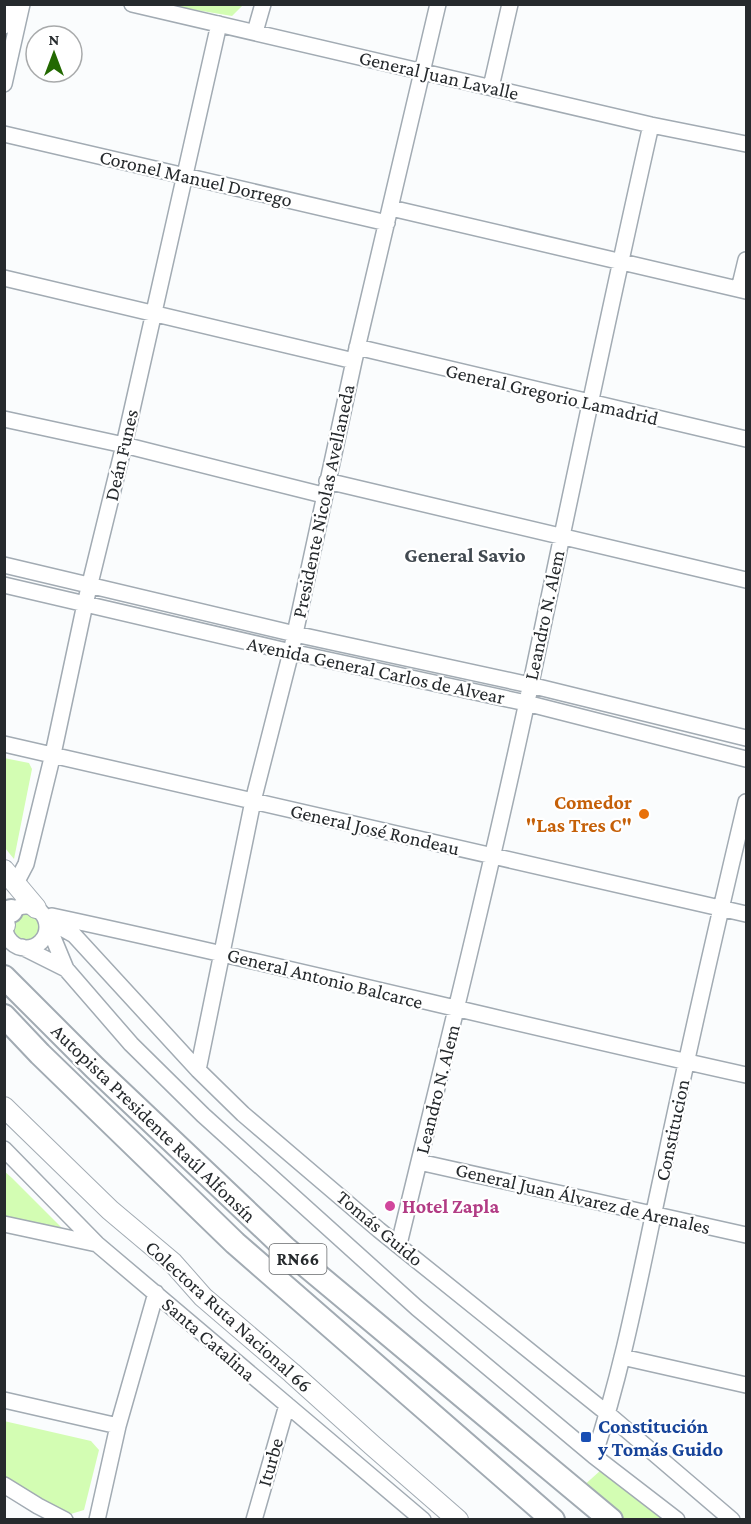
<svg xmlns="http://www.w3.org/2000/svg" width="751" height="1524" viewBox="0 0 751 1524" font-family="'Crimson Pro',serif">
<rect width="100%" height="100%" fill="#fafcfd"/>
<path fill="#d3fdb3" d="M166,5H243L232,16Z
M4,758L29,763L32,769L14,859L5,848Z
M13 927a13 13 0 1 1 26 0a13 13 0 1 1-26 0Z
M4,1171L12,1178L70,1236L5,1219Z
M4,1421L91,1441L99,1450L84,1510L64,1516L5,1480Z
M601,1470L665,1519H619L581,1488Z"/>
<g fill="none" stroke-linecap="round" stroke-linejoin="round">
<defs>
<path id="minor" d="M132,4L651,125L746,144
M4,26L9,4
M255,32L263,4
M4,84L22,4
M491,87L510,4
M4,134L387,223
M391,208L746,291
M4,278L354,361
M739,289L746,260
M357,347L746,439
M4,419L124,445L323,495
M327,481L746,580
M4,565L295,634L530,685L746,738
M4,585L291,652L526,703L746,759
M4,744L746,914
M16,883L26,864L53,754L85,604L124,445L219,24
M5 927a21 21 0 1 1 42 0a21 21 0 1 1-42 0Z
M52,916C285,966 515,1024 746,1075
M46,919L74,935L198,1070L243,1114L379,1230L608,1414L732,1520
M47,923L66,969L131,1044L203,1115L417,1308L594,1456L677,1520
M22,947L66,969
M198,1070L253,801L291,652L354,361L438,4
M4,1149L97,1244L423,1520
M419,1162L746,1235
M4,1224L97,1244
M399,1244C444,1058 491,871 531,683C570,497 609,311 651,125
M622,1357L746,1385
M4,1400L118,1426
M594,1456C625,1363 642,1265 663,1170C689,1047 717,924 746,802
M4,1485L38,1506L65,1520
M97,1520L118,1426L156,1293
M254,1520L287,1405"/>
<path id="major" d="M4,870L36,908
M4,924L5,925
M4,1107L110,1210L173,1263L203,1297L292,1373L372,1445L458,1520"/>
<path id="highway" d="M4,913L11,911
M4,977L95,1068L285,1248L611,1520
M4,1016L40,1054L235,1243L553,1520"/>
</defs>
<use href="#minor" stroke="#a2abb3" stroke-width="18"/>
<use href="#major" stroke="#a2abb3" stroke-width="22"/>
<use href="#highway" stroke="#a2abb3" stroke-width="26"/>
<use href="#minor" stroke="#fff" stroke-width="15"/>
<use href="#major" stroke="#fff" stroke-width="20"/>
<use href="#highway" stroke="#fff" stroke-width="22"/>
</g>
<circle fill="#e8710a" stroke="#fff" stroke-width="2" cx="644" cy="814" r="6"/>
<circle fill="#d1479c" stroke="#fff" stroke-width="2" cx="390" cy="1206" r="6"/>
<rect fill="#1a4fb4" stroke="#fff" stroke-width="2" x="580" y="1431" width="12" height="12" rx="3"/>
<g text-anchor="middle" dominant-baseline="central" stroke-width="4.5" stroke-linejoin="round" paint-order="stroke">
<rect fill="#fff" stroke="#676a6c" stroke-width="1.5" x="269.5" y="1244" width="57" height="30" rx="4.5"/>
<g font-size="18" font-weight="bold" fill="#262a2d">
<text x="298" y="1259">RN66</text>
</g>
<g font-size="20" fill="#262a2d" stroke="#fff">
<text transform="translate(439 75) rotate(13)">General Juan Lavalle</text>
<text transform="translate(196 178) rotate(13)">Coronel Manuel Dorrego</text>
<text transform="translate(552 394) rotate(13)">General Gregorio Lamadrid</text>
<text transform="translate(121 455) rotate(-77)">Deán Funes</text>
<text transform="translate(323 501) rotate(-78)">Presidente Nicolas Avellaneda</text>
<text transform="translate(544 615) rotate(-78)">Leandro N. Alem</text>
<text transform="translate(376 670) rotate(12)">Avenida General Carlos de Alvear</text>
<text transform="translate(375 829) rotate(13)">General José Rondeau</text>
<text transform="translate(325 978) rotate(14)">General Antonio Balcarce</text>
<text transform="translate(437 1089) rotate(-76)">Leandro N. Alem</text>
<text transform="translate(154 1123) rotate(44)">Autopista Presidente Raúl Alfonsín</text>
<text transform="translate(672 1130) rotate(-78)">Constitucion</text>
<text transform="translate(583 1198) rotate(13)">General Juan Álvarez de Arenales</text>
<text transform="translate(380 1228) rotate(40)">Tomás Guido</text>
<text transform="translate(229 1316) rotate(42)">Colectora Ruta Nacional 66</text>
<text transform="translate(209 1339) rotate(41)">Santa Catalina</text>
<text transform="translate(270 1462) rotate(-74)">Iturbe</text>
</g>
<g font-size="20" font-weight="bold" fill="#c56008" stroke="#fff" text-anchor="end">
<text x="632" y="802">Comedor<tspan x="632" dy="23">"Las Tres C"</tspan></text>
</g>
<g font-size="20" font-weight="bold" fill="#b23c85" stroke="#fff" text-anchor="start">
<text x="402" y="1206">Hotel Zapla</text>
</g>
<g font-size="20" font-weight="bold" fill="#164399" stroke="#fff" text-anchor="start">
<text x="598" y="1426">Constitución<tspan x="598" dy="23">y Tomás Guido</tspan></text>
</g>
<g font-size="21" font-weight="bold" fill="#414950" stroke="#fff">
<text x="465" y="555">General Savio</text>
</g>
</g>
<rect width="751" height="1524" fill="none" stroke="#262a2d" stroke-width="12"/>
<g transform="translate(54 54)"><circle r="28" fill="#ffffff" stroke="#a8aaab" stroke-width="1.5"/>
<path d="M0-4.5L10 22L0 15L-10 22Z" fill="#236901"/>
<text y="-9" font-size="16" font-weight="bold" text-anchor="middle" fill="#262a2d">N</text>
</g>
</svg>
